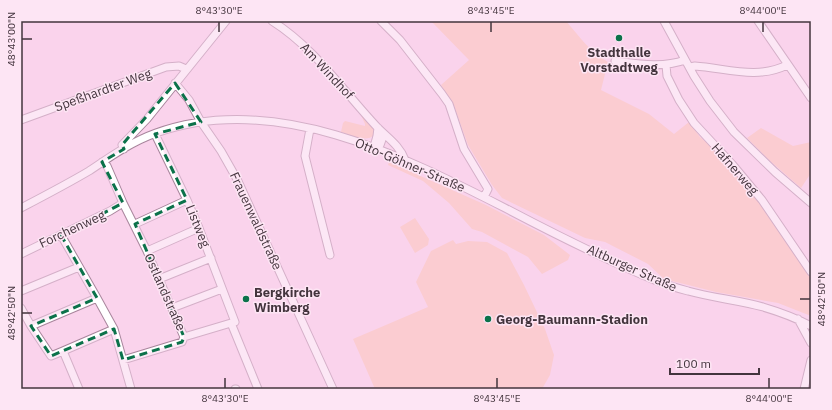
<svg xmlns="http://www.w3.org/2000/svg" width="832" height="410" viewBox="0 0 832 410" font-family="'IBM Plex Sans',sans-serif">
<rect width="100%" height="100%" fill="#fad3ec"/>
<path fill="#fdc3af" d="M431,21H566C579,36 590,52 608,62L601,90L649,114L674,134L689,122L700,137L714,149L758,201L811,279V316L778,303L716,292L664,279L648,264L605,242L585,238L502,198L492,185L468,145L454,106L441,85L469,60Z
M360,113L374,128V135C367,143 350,135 341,132L343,123L345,121L365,126V124Z
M761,128L793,146L811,142V173L801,188L769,160L747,138Z
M389,162L486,205L544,235L570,255L568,260L542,274L528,257L482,232L472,229L449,203L423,181L388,165Z
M415,218L429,239L428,245L415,253L400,227Z
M453,240L456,244L468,241L487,242L507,253L524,285L545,329L554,355L550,375L542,389H375L353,339L428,307L416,282L431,251Z"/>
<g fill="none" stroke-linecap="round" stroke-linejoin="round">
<defs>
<path id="minor" d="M272,21C315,48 343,91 378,128C388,138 400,146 405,160
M381,21L400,40L442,94L449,104L464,149L488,189L484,197
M664,21L694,76L710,101L734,132L775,172L811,203
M758,21L811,98
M615,61C639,64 663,68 685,60
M666,65L667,76L679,100L694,123L732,164L762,200L811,272
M690,67L695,66C726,68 757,80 787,65
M175,83L189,100L201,122L221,151L238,181L333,389
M21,120L166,67L179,66L186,69
M310,129L305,156L330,255
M155,134L187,200L199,228L235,322
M374,147L377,136L378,128
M374,147L380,145L384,134
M124,149L122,145L147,119L226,21
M102,162L107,166L123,203L147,251L184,337L231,323L258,389
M21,208C44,196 67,184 89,171C110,157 131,142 156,133C274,91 401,155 505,208C543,228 581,247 620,265C642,275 664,285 688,291C713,298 738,300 763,307C780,312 796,318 811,326
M135,224L187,200
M61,235L97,298L114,329L131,389
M147,251L199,228
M21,254L110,211L123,203
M159,279L211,258
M21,291L79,267
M21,308L31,326L51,356L63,351L79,389
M172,308L222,289
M798,319L811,343
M31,326L97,298
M63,351L114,329
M123,360L182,342L184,337
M235,389H236
M804,389L811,360"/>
</defs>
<use href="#minor" stroke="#a8859c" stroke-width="9"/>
<use href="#minor" stroke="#fff" stroke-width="7"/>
</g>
<path d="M0 0H832V410H0ZM175,83L201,122L155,134L187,200L135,224L184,337L182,342L123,360L114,329L51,356L31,326L97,298L61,235L123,203L102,162L124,149L122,145Z" fill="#fad3ec" fill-opacity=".55" fill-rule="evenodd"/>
<path fill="none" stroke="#0b724a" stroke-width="3" stroke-dasharray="8 5" stroke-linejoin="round" d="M175,83L201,122L155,134L187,200L135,224L184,337L182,342L123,360L114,329L51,356L31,326L97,298L61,235L123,203L102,162L124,149L122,145Z"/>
<path fill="none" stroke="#43343d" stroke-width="1.5" d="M219,22V32M491,22V32M763,22V32M22,39H32M800,299H810M22,313H32M225,378V388M497,378V388M769,378V388"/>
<g fill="#0b724a" stroke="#fde5f4" stroke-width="1.5">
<circle cx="619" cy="38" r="4"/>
<circle cx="246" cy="299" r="4"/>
<circle cx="488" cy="319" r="4"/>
</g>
<g text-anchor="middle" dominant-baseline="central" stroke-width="3" stroke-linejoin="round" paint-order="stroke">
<g font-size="13" font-weight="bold" fill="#43343d" stroke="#fde5f4" text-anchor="start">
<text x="619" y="52" text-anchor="middle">Stadthalle<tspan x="619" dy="15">Vorstadtweg</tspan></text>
<text x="254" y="292">Bergkirche<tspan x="254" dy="15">Wimberg</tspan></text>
<text x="496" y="319">Georg-Baumann-Stadion</text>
</g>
<g font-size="13" fill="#43343d" stroke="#fde5f4">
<text transform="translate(327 71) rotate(47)">Am Windhof</text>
<text transform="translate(103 90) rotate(-20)">Speßhardter Weg</text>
<text transform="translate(410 165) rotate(23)">Otto-Göhner-Straße</text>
<text transform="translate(735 169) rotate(49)">Hafnerweg</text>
<text transform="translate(256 221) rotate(65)">Frauenwaldstraße</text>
<text transform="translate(198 226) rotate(68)">Listweg</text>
<text transform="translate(72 229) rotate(-25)">Forchenweg</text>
<text transform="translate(632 268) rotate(24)">Altburger Straße</text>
<text transform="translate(165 292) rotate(66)">Ostlandstraße</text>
</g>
</g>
<rect width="832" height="410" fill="none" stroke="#fde5f4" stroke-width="44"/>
<path d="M670 368v6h89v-6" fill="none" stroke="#43343d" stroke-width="2"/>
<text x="676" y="368" font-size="12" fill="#43343d" stroke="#fde5f4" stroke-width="3" paint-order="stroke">100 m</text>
<rect x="22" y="22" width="788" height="366" fill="none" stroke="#43343d" stroke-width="1.5"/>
<g font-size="10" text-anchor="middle" fill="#43343d">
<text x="219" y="14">8°43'30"E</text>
<text x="491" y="14">8°43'45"E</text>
<text x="763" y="14">8°44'00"E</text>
<text transform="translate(11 39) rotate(-90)" y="4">48°43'00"N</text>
<text transform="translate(821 299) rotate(-90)" y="4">48°42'50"N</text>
<text transform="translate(11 313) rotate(-90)" y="4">48°42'50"N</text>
<text x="225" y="402">8°43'30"E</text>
<text x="497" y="402">8°43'45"E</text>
<text x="769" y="402">8°44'00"E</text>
</g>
</svg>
